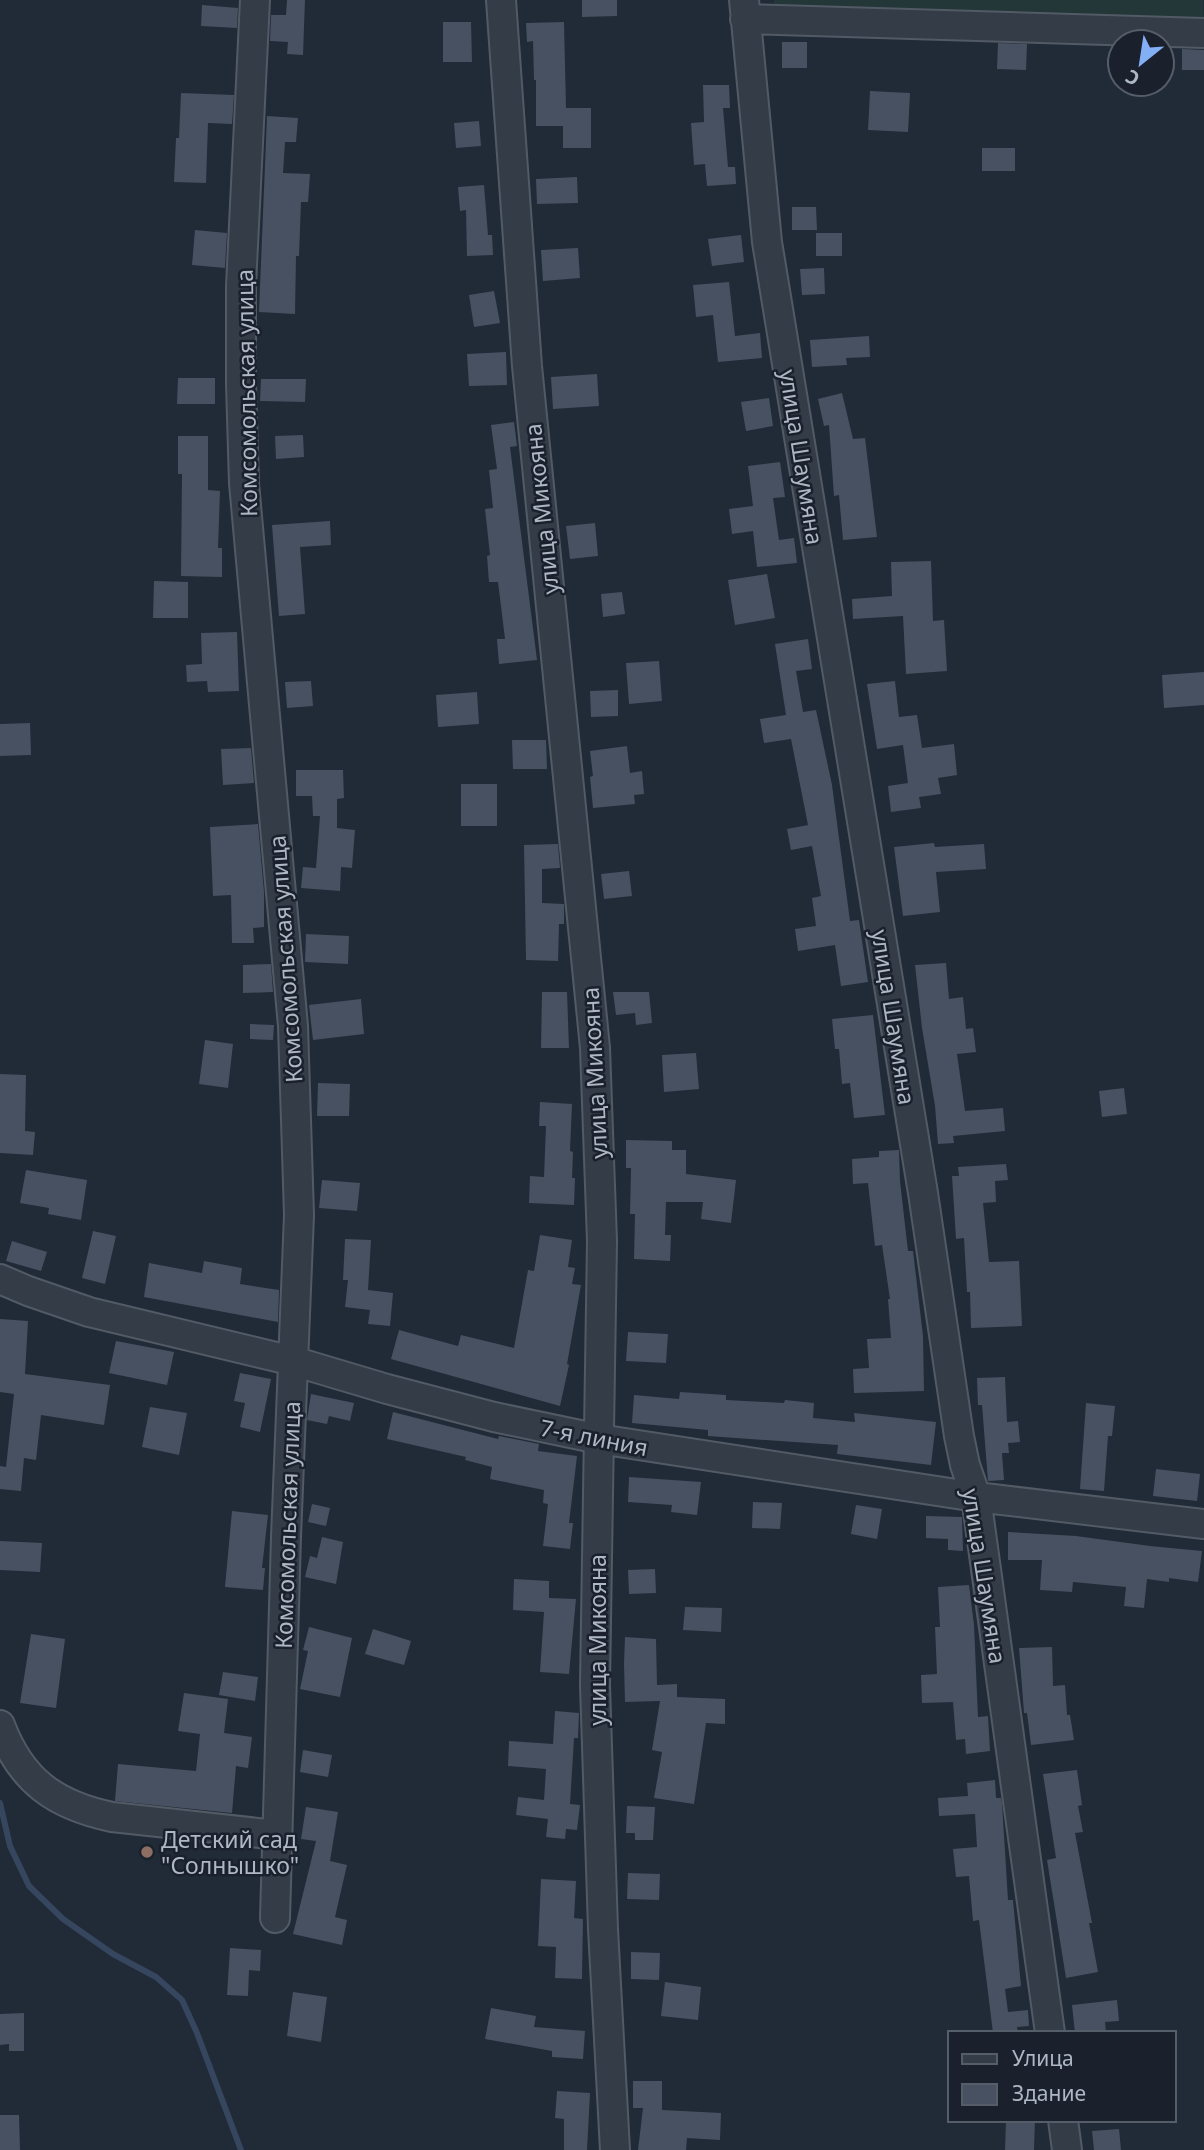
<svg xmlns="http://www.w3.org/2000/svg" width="1204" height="2150" viewBox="0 0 1204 2150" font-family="'Noto Sans',sans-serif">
<rect width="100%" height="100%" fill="#212a37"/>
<path fill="#233638" d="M774,0H1203L1204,22L774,5Z"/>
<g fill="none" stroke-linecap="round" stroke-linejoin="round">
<path stroke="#35465e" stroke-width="6" d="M0,1803L10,1846L29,1886L63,1919L113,1954L156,1977L182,2000L197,2033L241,2150"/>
</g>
<path fill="#475161" d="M287,0H305L303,55L287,54L288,42L270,41L271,15H286Z
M582,0H617V16L582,17Z
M202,5L238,8L237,28L201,26Z
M443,22H471L472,62H443Z
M564,22L566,108H591V148H563V126H536V80H534L533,41L527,42L526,23Z
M782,42H807V68H782Z
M998,43L1027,44L1026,70L997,69Z
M1182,49L1204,50V70H1182Z
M703,85H729L730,108H723L728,167H735L736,184L707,186L705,164L694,165L691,123L704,122Z
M870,91L910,93L908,132L868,130Z
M181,93L234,95L232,124L208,123L206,183L174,182L176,138H179Z
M267,116L298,118L296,142H285L283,173L310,174L308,202H301L299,256H296L295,314L259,312Z
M479,121L481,146L456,148L454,123Z
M982,148H1015V171H982Z
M577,177L578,203L537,204L536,179Z
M484,185L488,235H492L493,255L467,256L466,210L460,211L458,187Z
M792,207H816L817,230H792Z
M195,230L227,233L225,268L192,265Z
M816,233H842V256H816Z
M741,235L744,262L712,266L708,239Z
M578,248L580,278L543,281L541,250Z
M824,268L825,294L802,295L800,269Z
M729,282L735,336L760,333L762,358L718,362L713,315L696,317L693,285Z
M494,291L500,323L474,327L469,295Z
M869,336L870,357L846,358L847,365L812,367L810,340Z
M506,352L507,385L469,386L467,354Z
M597,374L599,406L553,409L551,377Z
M178,378H215V404H177Z
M261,379H306L305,402L260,401Z
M842,393L853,439L865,438L877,537L843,540L839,495L834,496L829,425L824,426L818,399Z
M769,398L773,426L746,431L741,402Z
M514,422L517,446L510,447L537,660L499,664L497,639H505L498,582H489L487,556L490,555L485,509L493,508L489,470L497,469L491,425Z
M303,435L304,457L276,459L275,436Z
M178,436H208V490L220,491L218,548H222V577L181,576L182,474H178Z
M780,462L785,497L773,498L779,540L794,538L797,563L757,567L753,531L732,534L729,509L753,506L748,466Z
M330,521L331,545L300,547L305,614L279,616L272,525Z
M595,523L598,556L570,559L566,526Z
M931,561L933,621L944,620L947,671L906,674L903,616L853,619L852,599L892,596L891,562Z
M767,574L775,618L735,625L728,580Z
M154,581L188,582V618H153Z
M622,592L625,614L603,617L601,594Z
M237,632L239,691L208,692L207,681L187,682L186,665L202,664L201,633Z
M808,639L812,669L796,671L803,712L816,710L832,785L850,921L859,920L868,982L841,986L835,945L798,951L795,929L816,926L812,898L821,896L812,846L791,850L787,829L808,825L791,739L764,743L760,719L786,715L775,644Z
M659,661L662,701L629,704L626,663Z
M1204,672V705L1164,708L1162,675Z
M311,681L313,706L287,708L285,682Z
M895,681L899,717L917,715L922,748L954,744L957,775L938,778L941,794L919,797L921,808L891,812L888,786L908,783L903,745L877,749L867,684Z
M618,690V716L591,717L590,691Z
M477,692L479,724L438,727L436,695Z
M30,723L31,755L0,756V724Z
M512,740H546L547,769H513Z
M627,746L630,773L642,771L644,794L634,795L635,804L593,808L590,777L593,776L590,751Z
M251,748L254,783L223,785L221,749Z
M296,770H343L344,798L337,799V828L355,830L352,868L341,867L340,891L301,888L303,867L316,868L320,816H313L312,796H296Z
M461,784H497V826H461Z
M258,824L264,892V927L253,928L254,943H232L231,895L213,896L210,827Z
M934,843L935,847L984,844L986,869L936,872L940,912L903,916L894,847Z
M558,844L560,868L542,869V903L564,904V924H559L558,961L526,960L524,845Z
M629,871L632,896L604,899L601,874Z
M306,934L349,936L348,964L305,962Z
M946,963L949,999L963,997L966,1029L973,1028L976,1052L957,1054L965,1111L1003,1108L1005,1131L953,1136L954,1143L938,1144L935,1106L922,1028L915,965Z
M271,964L273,992L243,993V965Z
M542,992H567L569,1048H541Z
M613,992H649L652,1023L636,1025L635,1013L616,1015Z
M361,999L364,1034L313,1040L309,1005Z
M873,1015L885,1115L854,1118L850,1083L842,1084L839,1049H835L832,1019Z
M250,1024L274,1025L273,1040L250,1039Z
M205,1040L233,1044L228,1088L199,1084Z
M696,1053L699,1089L664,1092L662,1055Z
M0,1074L26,1075L25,1131L35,1132L33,1155L0,1153Z
M318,1083L350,1084L349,1116H317Z
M1124,1088L1127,1114L1102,1117L1099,1091Z
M540,1102L572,1104L570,1151L573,1152L572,1178H575L574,1205L529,1203L530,1176L544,1177L546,1126H539Z
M626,1140L672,1141V1150H686V1174L736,1180L731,1223L701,1219L703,1202H666L665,1235H671L670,1261L634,1259L635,1214H630L631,1168H626Z
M899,1150L900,1181L908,1251H913L923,1336L924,1391L854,1393L853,1369L869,1368L867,1339L891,1338L888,1299H890L882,1245L875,1246L868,1183L853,1184L852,1159L879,1157V1151Z
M1006,1164L1008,1180L995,1181L996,1202L983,1203L989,1262L1019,1261L1022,1326L971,1328L970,1292H967L964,1238L956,1239L952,1176H959L958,1167Z
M26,1170L87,1180L81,1220L48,1214L49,1208L20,1203Z
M322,1180L360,1183L357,1211L319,1208Z
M93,1231L116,1236L105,1284L82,1278Z
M540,1235L572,1240L568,1267L575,1268L572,1284L581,1285L567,1364L569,1365L560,1406L391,1359L399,1330L458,1346L461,1335L514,1348L528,1270L534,1271Z
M345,1239L371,1240L368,1290L393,1293L390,1326L368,1324L370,1310L345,1307L348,1280H343Z
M12,1241L47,1252L41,1271L6,1261Z
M204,1261L242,1268L240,1284L279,1290L278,1322L144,1297L149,1263L202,1273Z
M0,1319L28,1321L25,1374L110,1385L104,1425L41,1415L36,1460L24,1458L21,1491L0,1489V1466L6,1467L14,1394L0,1392Z
M628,1332L668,1334L666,1363L626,1361Z
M116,1341L174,1352L167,1385L109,1373Z
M240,1373L271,1379L260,1432L240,1427L245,1403L234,1401Z
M1005,1377L1007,1422L1018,1421L1020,1442L1008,1443L1009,1453H1002L1004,1480L988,1481L982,1405H978L977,1378Z
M680,1392L726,1395V1400L784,1403L785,1400L814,1403L813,1418L855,1422L854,1413L936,1422L931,1465L837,1454L838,1445L708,1436V1430L632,1423L634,1395L679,1399Z
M311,1394L354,1403L350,1421L329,1416L327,1424L307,1420Z
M1086,1403L1115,1406L1112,1436H1108L1104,1491L1080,1489Z
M150,1407L187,1413L179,1455L142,1447Z
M393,1412L498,1439L499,1436L539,1444L538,1451L577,1456L569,1523H573L570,1549L543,1546L548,1504L543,1503L544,1490L490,1479L492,1467L465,1460L466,1457L387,1439Z
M1156,1469L1200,1474L1197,1501L1153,1496Z
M629,1477L701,1482L697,1515L671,1512L672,1505L628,1502Z
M753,1502L782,1503L780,1529L752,1528Z
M312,1504L330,1508L326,1526L308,1522Z
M856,1505L882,1509L877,1539L851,1534Z
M232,1511L268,1515L262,1568H265L263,1590L225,1587Z
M926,1516L962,1517L963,1551L948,1550V1539L926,1538Z
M1008,1532L1076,1536L1150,1546L1202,1551L1198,1582L1169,1578V1582L1147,1579L1144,1608L1124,1606L1126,1587L1073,1582L1072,1592L1040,1590L1042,1560H1008Z
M322,1537L343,1542L336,1584L305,1577L310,1556L317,1558Z
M0,1541L42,1543L40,1572L0,1570Z
M655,1569L656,1593L629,1594L628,1570Z
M514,1579L549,1581V1598L576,1599L569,1674L540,1672L544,1612L513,1610Z
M969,1585L974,1625L978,1717L988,1716L990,1751L966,1754L965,1739L956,1740L953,1702L922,1703L921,1675L937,1674L935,1627H940L938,1587Z
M685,1607L722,1608L721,1632L683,1630Z
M309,1627L352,1638L340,1697L300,1689L308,1651L303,1650Z
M373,1629L411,1641L404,1665L365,1654Z
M31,1634L65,1639L56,1708L20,1703Z
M625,1637L656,1639L657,1685L677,1684V1697L725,1699V1724L706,1723L694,1804L654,1798L662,1752L652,1750L660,1701L625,1702L624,1664Z
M1052,1647L1053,1686L1065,1685L1067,1715H1070L1074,1740L1031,1745L1027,1713H1024L1019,1648Z
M223,1672L258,1677L255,1701L219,1695Z
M184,1693L228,1699L224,1733L252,1737L248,1768L236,1766L232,1813L115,1801L118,1764L196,1771L200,1734L178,1731Z
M555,1711L579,1713L578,1738H574L570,1804L580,1805L577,1830L566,1829L565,1839L546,1837L548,1819L516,1815L518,1797L544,1800L546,1769L508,1766L509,1741L553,1744Z
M303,1750L332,1755L328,1777L300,1772Z
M1077,1770L1082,1805L1078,1806L1083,1832L1075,1833L1092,1923H1089L1098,1972L1066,1978L1047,1860L1056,1858L1043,1774Z
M995,1780L996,1798H1001L1002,1803L1008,1900H1013L1021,1986L1005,1989L1008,2012L1028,2010L1029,2026L1017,2027L1018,2033H993L979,1920L973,1921L969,1876L956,1877L953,1849L977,1847L975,1814L939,1816L938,1798L968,1796L967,1783Z
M627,1806L655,1807L653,1840H635V1833H626Z
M306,1807L338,1812L330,1861L347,1865L335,1917L347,1920L342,1945L293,1934L316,1841L301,1839Z
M628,1873L660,1874L659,1900L627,1899Z
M541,1879L576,1881L574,1918L583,1919L582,1979L555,1978L556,1947L538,1946Z
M230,1948L261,1950L260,1971L249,1970L248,1996L227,1995Z
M631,1952L660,1953L659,1980L631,1979Z
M665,1982L701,1987L698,2020L661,2016Z
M293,1992L327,1997L321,2042L287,2036Z
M1117,2000L1119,2021L1105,2022L1106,2033H1075L1072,2005Z
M491,2008L536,2016L534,2027L585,2031L583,2059L552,2057V2051L485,2039Z
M24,2013V2051H9V2044L0,2045V2014Z
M633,2081H662V2110L721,2113L720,2140L687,2138L686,2150H638L643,2108H633Z
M557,2091L590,2093L587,2150H564V2119L555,2118Z
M0,2115H19L20,2150H0Z
M1006,2120H1035L1034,2150H1005Z
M1119,2129L1121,2150H1094L1092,2131Z"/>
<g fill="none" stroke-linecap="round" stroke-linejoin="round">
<defs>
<path id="minor" d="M255,0L241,286V384L244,483L293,1026L299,1215L286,1537L275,1918
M501,0L527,366L595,1048L602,1241L595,1685L603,1929L615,2150
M744,0L767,242L923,1193L959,1436L965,1465L976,1497L1050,2033
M745,19L1204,33
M0,1279L28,1291L89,1312L293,1361L387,1389L494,1417L599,1439L976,1497L1204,1524
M0,1725C21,1781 55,1805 112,1817L277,1835
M1063,2120L1067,2150"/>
</defs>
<use href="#minor" stroke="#515a65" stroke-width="32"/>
<use href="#minor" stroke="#343c47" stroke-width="28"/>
</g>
<circle fill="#8d6e63" stroke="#1a212c" stroke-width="2.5" cx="147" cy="1852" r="7"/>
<g text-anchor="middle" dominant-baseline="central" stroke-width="5" stroke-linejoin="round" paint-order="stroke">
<g font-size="23" fill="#aeb7c4" stroke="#1a212c">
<text transform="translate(246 393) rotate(-91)">Комсомольская улица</text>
<text transform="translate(802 457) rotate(81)">улица Шаумяна</text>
<text transform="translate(541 509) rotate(-96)">улица Микояна</text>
<text transform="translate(285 959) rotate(-94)">Комсомольская улица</text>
<text transform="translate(894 1017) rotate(81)">улица Шаумяна</text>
<text transform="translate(594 1073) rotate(-93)">улица Микояна</text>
<text transform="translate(594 1437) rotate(11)">7-я линия</text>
<text transform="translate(287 1525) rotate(-88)">Комсомольская улица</text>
<text transform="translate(985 1576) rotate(81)">улица Шаумяна</text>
<text transform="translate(597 1640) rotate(-90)">улица Микояна</text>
</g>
<g font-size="23" fill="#aeb7c4" stroke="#1a212c" text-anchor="start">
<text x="161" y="1839">Детский сад<tspan x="161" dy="26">"Солнышко"</tspan></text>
</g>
</g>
<rect x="948" y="2031" width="228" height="91" fill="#1a212c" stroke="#555d69" stroke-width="2"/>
<rect x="962" y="2054" width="35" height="10" fill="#343c47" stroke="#555d69" stroke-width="2"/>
<text x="1012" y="2066" font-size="21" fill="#aeb7c4">Улица</text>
<rect x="962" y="2084" width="35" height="21" fill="#475161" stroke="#555d69" stroke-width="2"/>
<text x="1012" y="2101" font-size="21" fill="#aeb7c4">Здание</text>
<g transform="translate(1141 63) rotate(210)"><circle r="33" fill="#1a212c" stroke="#555d69" stroke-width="2"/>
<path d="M0-5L12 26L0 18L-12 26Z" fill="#83aff5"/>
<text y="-10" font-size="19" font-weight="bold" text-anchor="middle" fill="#aeb7c4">С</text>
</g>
</svg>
